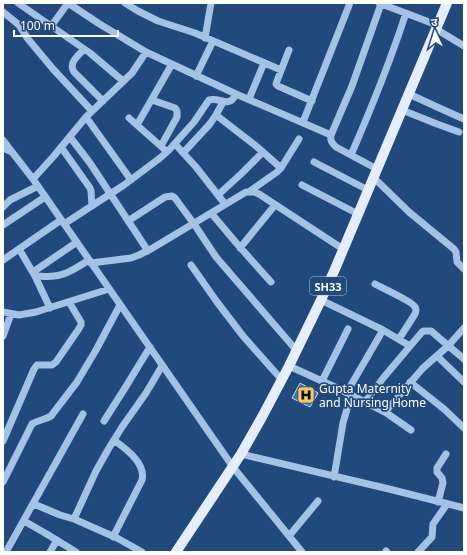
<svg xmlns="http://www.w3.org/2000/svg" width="467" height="555" viewBox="0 0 467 555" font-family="'Noto Sans','Noto Sans Devanagari',sans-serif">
<rect width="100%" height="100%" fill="#21497c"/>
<path fill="#4972a6" stroke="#c7dcf5" d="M300,383L318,393L310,407L292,398Z"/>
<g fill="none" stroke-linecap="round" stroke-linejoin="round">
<path stroke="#a4c2e6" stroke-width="7" d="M18,3L90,53L123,81
M68,3L98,23L146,52L236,94L331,135
M125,3L138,11L158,21L195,33L281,70
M379,3L437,25
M3,12L19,25L28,39L53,69L92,111
M52,25L68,3
M436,29L464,46
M205,38L211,3
M84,49C78,56 68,63 74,72L103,101
M289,50L277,81L276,84L278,86L312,101
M196,76L213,41
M409,94L437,107L464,119
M249,99L264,63
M152,100L175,108L177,111V117L161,146
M402,110L437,124L459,132
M216,115L256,146L281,168
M86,117L131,180
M129,118L164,149
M303,122L350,3
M137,125L172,64
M70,137L90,163L148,251
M3,140L12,152
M175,144L196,167L225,204
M61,147L90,188L91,191L92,206
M3,148L12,152L33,179L233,467L302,552
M183,153L209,125L216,115L223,102
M351,155C371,109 390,62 406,13
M314,162L368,190
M377,169L336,147C332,143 330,141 331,135L352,86L381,4
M373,177L409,212L454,249L456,252L457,262L464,269
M33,179L53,157L86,117L132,73L146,52
M302,185L358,214
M250,191L277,172L281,168L299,139
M218,195L241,174L263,152
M3,207L10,200L38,186
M211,213L238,245L271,282
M128,221L165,197L172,196L175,198L194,224L216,257L297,351
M64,224L124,185L160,158L169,150L194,122L209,100C221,97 229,109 236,94
M3,225L45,197
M240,248L275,205
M19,249L35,276L50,308
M3,260L61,220
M91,263L131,258L139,255L151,249L246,192H254L259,194L343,249
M191,265L217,302L243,336L282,380
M33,272L77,242
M35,276C41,276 48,277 54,276C67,275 79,266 89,260
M375,284C382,288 413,302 415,307C417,310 416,311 415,314L399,339
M321,300L383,330L410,346
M3,312L19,315L36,312L109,289
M3,336L11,314
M437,356L464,382
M289,366L335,387L385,412L411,430
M322,381L348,329
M410,382L444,409L464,428
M347,392L383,330
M365,402L384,377L422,332L424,331H431L464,359
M385,412L423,368L448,346L464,328
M104,421L125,388L150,347
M3,441L34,369L37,365H52L56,362L78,330L81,325V322L69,302
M241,454L389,489L464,508
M334,477L343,423L351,395
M3,482L32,424C38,420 45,420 51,416L77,382L96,350L120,305
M438,502L443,483L442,478L437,472V468L446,454
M34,504L60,515L74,519L117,538L142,552
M74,519L96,471L109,448L122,427L146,393L162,366
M24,521L45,533L76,552
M289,536L318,501
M113,537L142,480C146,463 126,449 114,440
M386,551L387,552
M6,552L83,414
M50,552L57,540
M418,552L432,537L433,524L447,504"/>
<path stroke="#e5eefd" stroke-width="10" d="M176,552L241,454L262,417L289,366L321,300L335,269L447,3"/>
</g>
<defs>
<symbol id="hospital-square" viewBox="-11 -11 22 22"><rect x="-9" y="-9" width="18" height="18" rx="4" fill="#f3ca65" stroke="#21497c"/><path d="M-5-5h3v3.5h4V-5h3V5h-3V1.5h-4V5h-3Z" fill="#111"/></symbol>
</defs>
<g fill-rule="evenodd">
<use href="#hospital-square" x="296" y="385" width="20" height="20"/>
</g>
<g text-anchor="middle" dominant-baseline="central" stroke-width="3.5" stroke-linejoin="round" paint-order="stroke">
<rect fill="#21497c" stroke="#bcc8d8" stroke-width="1" x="310" y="277" width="36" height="18" rx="3"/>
<g font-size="11" font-weight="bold" fill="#fff">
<text x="328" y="286">SH33</text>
</g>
<g font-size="12" fill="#fff" stroke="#21497c" text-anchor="start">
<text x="319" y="388">Gupta Maternity<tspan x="319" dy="14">and Nursing Home</tspan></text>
</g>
</g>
<rect width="467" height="555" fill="none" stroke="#ffffff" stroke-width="8"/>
<g transform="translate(435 32) rotate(356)" stroke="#21497c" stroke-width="3" paint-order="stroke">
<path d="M0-3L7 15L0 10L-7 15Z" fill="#ffffff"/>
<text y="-6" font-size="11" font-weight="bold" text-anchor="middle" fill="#ffffff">उ</text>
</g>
<path d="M14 30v6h104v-6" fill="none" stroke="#ffffff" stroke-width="2"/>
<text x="20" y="30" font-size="12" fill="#ffffff" stroke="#21497c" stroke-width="3" paint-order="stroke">100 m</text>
</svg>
